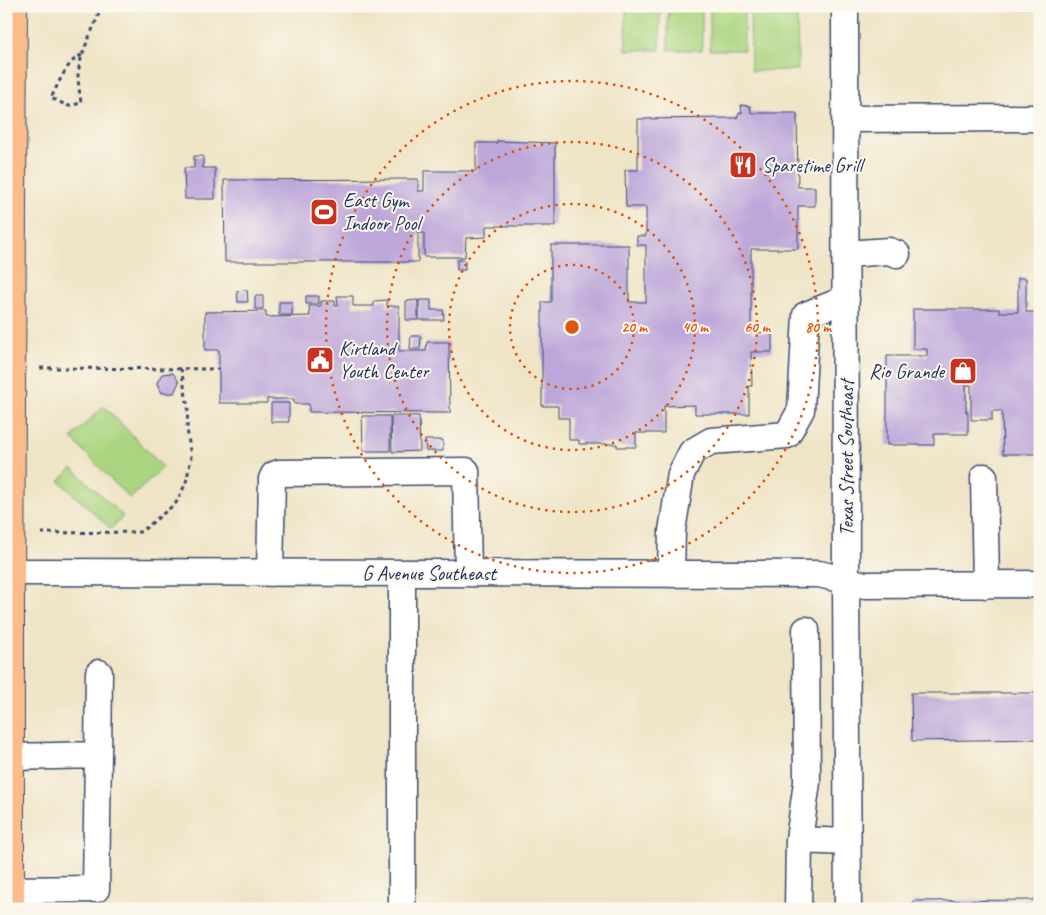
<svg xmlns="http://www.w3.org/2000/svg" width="1046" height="915" viewBox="0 0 1046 915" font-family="Caveat,sans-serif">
<rect width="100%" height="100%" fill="#fbf7ec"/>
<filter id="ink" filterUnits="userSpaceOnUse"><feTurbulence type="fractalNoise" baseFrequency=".02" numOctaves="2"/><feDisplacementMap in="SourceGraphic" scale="10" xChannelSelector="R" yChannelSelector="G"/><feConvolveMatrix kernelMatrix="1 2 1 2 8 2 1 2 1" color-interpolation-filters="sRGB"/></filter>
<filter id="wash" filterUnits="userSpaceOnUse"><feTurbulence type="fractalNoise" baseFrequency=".0096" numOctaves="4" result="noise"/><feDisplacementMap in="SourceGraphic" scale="20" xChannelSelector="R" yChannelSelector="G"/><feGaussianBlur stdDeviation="1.12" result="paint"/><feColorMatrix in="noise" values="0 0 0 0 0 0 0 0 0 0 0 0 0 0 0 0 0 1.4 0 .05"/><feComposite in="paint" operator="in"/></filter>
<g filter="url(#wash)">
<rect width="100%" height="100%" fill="#efe4c6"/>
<path fill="#aad580" stroke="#62826f" d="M626,6H660V50H626Z
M668,6H702V50H668Z
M710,6H744V50H710Z
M750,6H797L798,70L751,71Z
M104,406L163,467L130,499L71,438Z
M72,468L123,516L111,529L59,481Z"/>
<g id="blocks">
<path fill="#bda7da" d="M907,6H1040V8L907,9Z
M741,105L750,106L751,113H795L797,114L798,187H815V206H798V249H751V333L772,332V352H751L752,386H749V414H695V405L664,406V433H636V447H617V444H579V440H569V418H558V406H542V302H551V245H629V302H646V245H637V236H646V207H626L625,170H638V119L737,118L739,113H742Z
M497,141L555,143V226H486V237L466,238L465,257H424V233H418V262H225L224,180L418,179V191H424V171H476V143H497Z
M194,156H203V168H215V199H185L184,168H194Z
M457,260H465V270H457Z
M1018,278H1026V312H1040V454H1003L1002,411H992V420H971V385H966V412H968V434H934V445H887V356H927V349H913V309H999V312H1018Z
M247,290L248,302H238L237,291Z
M255,296H263V309H255Z
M306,296H319V304H306Z
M337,296H353V306H374V301L387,300V306H399V351H426L427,342H449L450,413L309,412V404H294V399H267V403H219V350H205V312L266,311V317L310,316L309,306H321V301H335V306H338Z
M418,300V320H406V301Z
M419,300H431V310H443L444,320H419Z
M279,302H292V315H279Z
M411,336H421L420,349H410Z
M173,373L179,382L174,393H162L157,383L162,374Z
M271,403H289V422H271Z
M362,416H390V451H363Z
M391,416H419L420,451L392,452Z
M425,440H443V451H426Z
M911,693H1040V739L912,741Z
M1040,900V909H913V901Z"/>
</g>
</g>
<g filter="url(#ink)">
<use href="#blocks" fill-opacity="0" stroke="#3b4a6e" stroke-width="1"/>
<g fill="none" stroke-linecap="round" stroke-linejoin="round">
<defs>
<path id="minor" d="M845,6L846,581L848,909
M846,119L1040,118
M846,254L889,251L897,254
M984,477L986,585
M11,572L819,574L865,585L1040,584
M270,573L272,479L274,475L279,473L466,471L468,573
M402,573V909
M671,574L672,531L681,474L692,452L711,441L787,435L801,410L806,315L846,299
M806,630L807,782L799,840L847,842
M98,755L99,673
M10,757L98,755L96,889L10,890
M798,909L799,840"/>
<path id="major" d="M10,909V606L13,6"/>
</defs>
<use href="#minor" stroke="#3b4a6e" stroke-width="29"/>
<use href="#major" stroke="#3b4a6e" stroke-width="30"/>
<path stroke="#3b4a6e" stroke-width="3" stroke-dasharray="4 4" stroke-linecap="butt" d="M82,55C67,60 58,85 51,98L68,106L81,103C80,94 78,84 78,75C80,50 95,29 101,6
M40,368L219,369
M41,533L141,532L176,503L186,483L191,458L187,428L188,407L181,369"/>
<use href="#minor" stroke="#fff" stroke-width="26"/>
<use href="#major" stroke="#f9bc8a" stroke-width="28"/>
</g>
</g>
<g fill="none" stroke="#de5710" stroke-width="2.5" stroke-dasharray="2.5 5">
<circle cx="572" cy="327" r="62"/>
<circle cx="572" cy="327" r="123"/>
<circle cx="572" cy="327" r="185"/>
<circle cx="572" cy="327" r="246"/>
</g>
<defs>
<symbol id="restaurant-square" viewBox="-11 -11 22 22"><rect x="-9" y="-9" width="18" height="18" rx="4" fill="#c8321e" stroke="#fbf7ec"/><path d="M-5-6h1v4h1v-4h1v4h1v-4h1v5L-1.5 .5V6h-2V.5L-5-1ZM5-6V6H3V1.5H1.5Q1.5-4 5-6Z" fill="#fff"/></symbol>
<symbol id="stadium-square" viewBox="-11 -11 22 22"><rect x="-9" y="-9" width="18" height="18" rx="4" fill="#c8321e" stroke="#fbf7ec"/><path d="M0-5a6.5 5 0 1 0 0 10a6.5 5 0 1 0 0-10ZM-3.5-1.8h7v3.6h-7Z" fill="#fff"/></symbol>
<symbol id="civic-square" viewBox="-11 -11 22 22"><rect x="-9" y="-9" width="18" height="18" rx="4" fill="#c8321e" stroke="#fbf7ec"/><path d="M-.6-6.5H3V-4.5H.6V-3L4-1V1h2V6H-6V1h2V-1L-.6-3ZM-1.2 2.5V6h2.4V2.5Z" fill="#fff"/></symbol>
<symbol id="shop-square" viewBox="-11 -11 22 22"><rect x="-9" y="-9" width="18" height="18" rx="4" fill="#c8321e" stroke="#fbf7ec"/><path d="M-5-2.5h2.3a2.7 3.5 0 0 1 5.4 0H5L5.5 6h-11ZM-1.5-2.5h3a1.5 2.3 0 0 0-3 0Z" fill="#fff"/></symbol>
</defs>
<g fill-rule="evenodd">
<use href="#restaurant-square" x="727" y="149" width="32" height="32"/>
<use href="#stadium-square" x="308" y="196" width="32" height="32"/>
<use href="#civic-square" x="304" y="344" width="32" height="32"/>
<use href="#shop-square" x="947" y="355" width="32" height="32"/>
</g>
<g text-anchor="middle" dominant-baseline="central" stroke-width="4" stroke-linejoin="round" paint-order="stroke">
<g font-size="20" fill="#1b2f5e" stroke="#fbf7ec" text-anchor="start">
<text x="762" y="165">Sparetime Grill</text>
<text x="343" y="200">East Gym<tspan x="343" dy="23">Indoor Pool</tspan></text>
<text x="339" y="348">Kirtland<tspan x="339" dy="23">Youth Center</tspan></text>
<text x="944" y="371" text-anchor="end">Rio Grande</text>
</g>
<g font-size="20" fill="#1b2f5e" stroke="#fbf7ec">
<text transform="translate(846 458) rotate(-90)">Texas Street Southeast</text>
<text x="429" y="573">G Avenue Southeast</text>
</g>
</g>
<circle cx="572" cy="327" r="8" fill="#de5710" stroke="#fbf7ec" stroke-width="2.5"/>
<g font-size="15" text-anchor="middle" font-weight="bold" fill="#de5710" stroke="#fbf7ec" stroke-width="4" stroke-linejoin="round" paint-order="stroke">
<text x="634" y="332">20 m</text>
<text x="695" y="332">40 m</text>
<text x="757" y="332">60 m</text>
<text x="818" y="332">80 m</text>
</g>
<rect width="1046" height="915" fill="none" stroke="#fbf7ec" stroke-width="25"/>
</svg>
